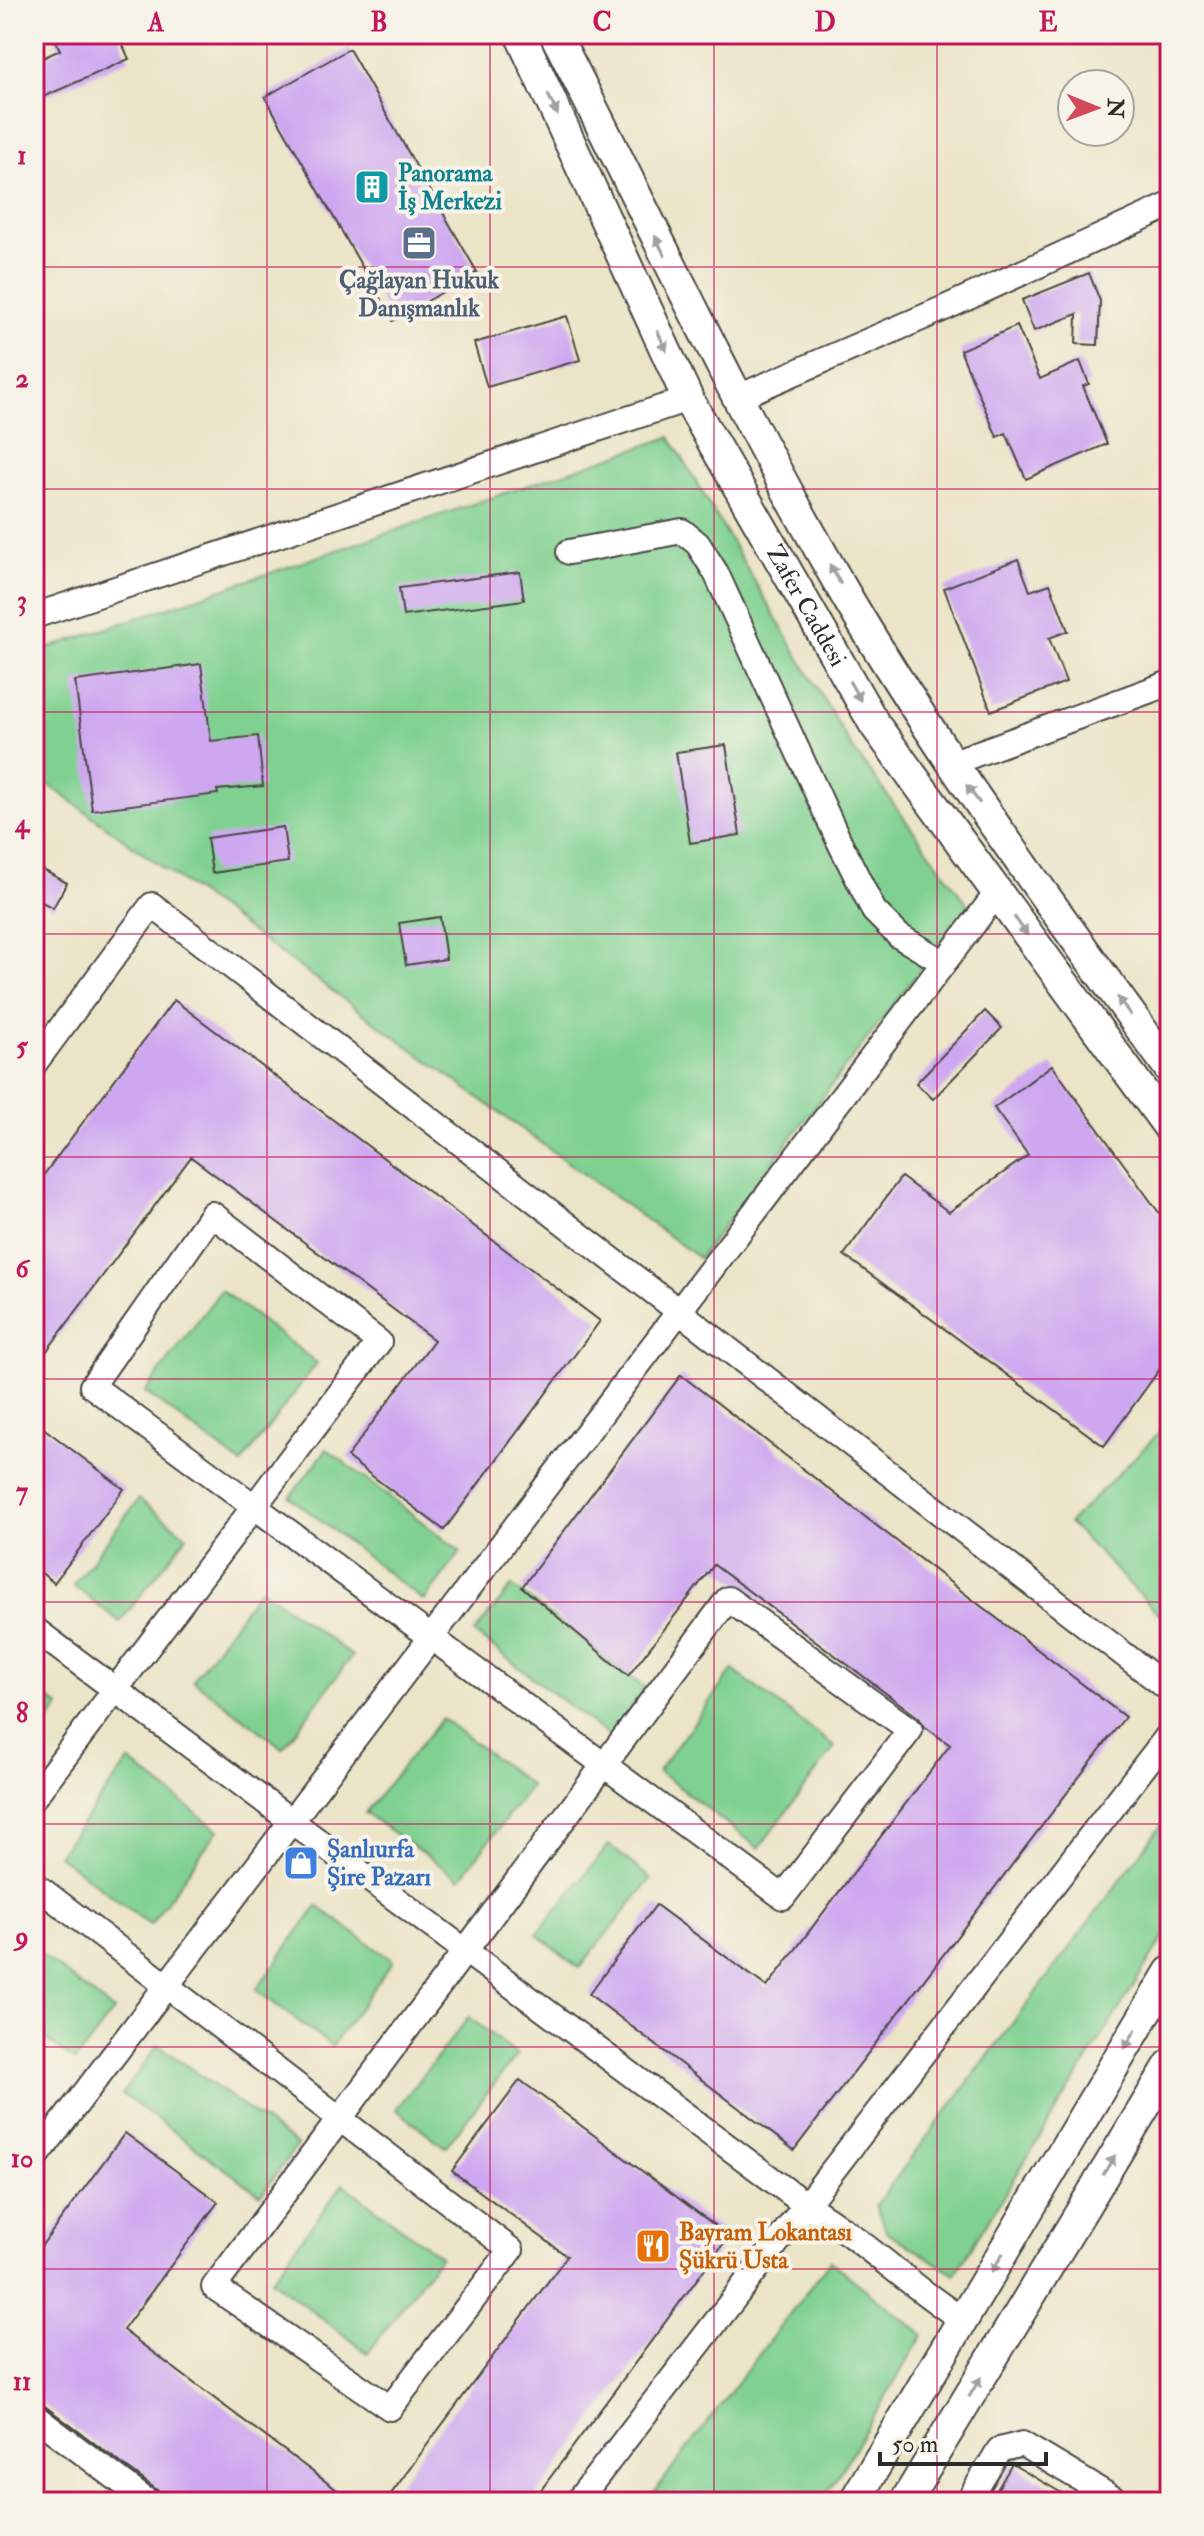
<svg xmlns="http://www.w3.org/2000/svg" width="1204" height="2536" viewBox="0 0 1204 2536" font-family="'IM FELL Double Pica',serif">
<rect width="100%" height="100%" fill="#f7f3e8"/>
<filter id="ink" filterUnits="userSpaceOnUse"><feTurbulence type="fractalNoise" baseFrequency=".0125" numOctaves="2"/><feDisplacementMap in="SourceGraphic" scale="16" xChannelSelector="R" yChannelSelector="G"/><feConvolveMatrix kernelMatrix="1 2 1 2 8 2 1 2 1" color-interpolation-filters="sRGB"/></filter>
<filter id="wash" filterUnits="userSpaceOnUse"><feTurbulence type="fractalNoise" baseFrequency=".006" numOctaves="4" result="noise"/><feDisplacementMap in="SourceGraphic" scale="32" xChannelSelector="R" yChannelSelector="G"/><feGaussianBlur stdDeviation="1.8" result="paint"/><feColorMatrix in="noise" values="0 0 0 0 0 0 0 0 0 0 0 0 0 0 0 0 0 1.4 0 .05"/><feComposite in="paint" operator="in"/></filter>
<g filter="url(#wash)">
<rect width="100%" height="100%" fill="#ebe4c7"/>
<path fill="#80d191" stroke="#567e5e" stroke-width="2" d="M670,437L851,746L969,906L699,1258L34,774V653Z
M221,1290L317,1363L241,1464L145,1392Z
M1170,1422V1625L1069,1523Z
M327,1449L461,1552L424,1601L290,1497Z
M139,1499L187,1536L120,1622L73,1585Z
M512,1586L645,1688L610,1737L474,1633Z
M260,1588L352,1656L283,1748L193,1680Z
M733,1670L835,1747L759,1848L658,1771Z
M34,1687L60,1707L34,1741Z
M442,1718L531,1786L460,1879L365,1813Z
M129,1761L218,1830L150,1925L58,1855Z
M1170,1814V1927L955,2274L887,2232L875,2206Z
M609,1845L651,1879L579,1968L537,1934Z
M317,1906L393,1961L332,2046L256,1990Z
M34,1949L114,2011L75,2061L34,2030Z
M469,2017L517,2055L445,2147L396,2109Z
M158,2045L297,2145L261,2195L122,2094Z
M343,2184L440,2256L368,2353L271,2280Z
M830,2261L923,2335L822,2502H647Z"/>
<g id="blocks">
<path fill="#cea7f0" d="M53,34H118L129,59L34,101V62L60,50Z
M349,49L477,272L393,321L265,97Z
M1089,273L1100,301L1098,345L1076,344L1077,314L1034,331L1022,300Z
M567,316L580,360L487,387L474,343Z
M1017,326L1040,379L1080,361L1089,384L1083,386L1107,444L1026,479L1006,433L997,437L960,350Z
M1018,559L1030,591L1050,584L1068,631L1049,638L1066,682L991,711L944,588Z
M520,572L524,600L403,616L399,588Z
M201,664L211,741L258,736L263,786L217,790L218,794L92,810L75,681Z
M726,745L740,835L690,843L676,752Z
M283,827L288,862L212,873L207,838Z
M34,865L67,883L53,908L34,898Z
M440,917L446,959L406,965L399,923Z
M174,1000L600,1321L444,1530L347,1457L434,1340L191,1157L34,1368V1188Z
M985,1011L1002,1028L933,1099L916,1083Z
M1052,1065L1170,1228V1355L1104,1446L844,1255L901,1177L949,1212L1028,1155L994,1108Z
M681,1375L1125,1717L794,2150L589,1994L656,1905L767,1987L950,1745L924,1726L919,1718L714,1565L628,1676L522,1587Z
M34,1421L124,1489L54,1583L34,1567Z
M520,2080L729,2236L532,2502H385L567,2256L452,2171Z
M125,2133L218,2202L123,2330L353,2502H173L34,2398V2256Z
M1012,2464L1077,2502H990Z"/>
</g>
</g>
<g filter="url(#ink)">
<use href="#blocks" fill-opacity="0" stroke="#484742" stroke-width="2"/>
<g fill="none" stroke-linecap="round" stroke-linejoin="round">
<defs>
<path id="minor" d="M736,398L947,307L1170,205
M569,552L682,531L698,544L716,573L839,841L874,911L899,936L943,962
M34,616L688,399
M951,763L1170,683
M34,1064L152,905L1170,1690
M34,1629L806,2205C862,2238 908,2285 963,2320
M34,1797L379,1342L212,1214L92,1386C322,1557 552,1727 783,1897L910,1730L728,1599C557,1828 386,2057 214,2287L390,2408L511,2250L34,1884
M34,2160L997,893
M34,2416L148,2502
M577,2502L1170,1733
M968,2502L999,2450L1022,2444L1119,2502"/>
<g id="major">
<path id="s1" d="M520,34L688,399L875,725L1170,1129"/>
<path d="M555,34C653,225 742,419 851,604C947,766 1060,917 1170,1069"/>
<path d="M854,2502L1170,1972"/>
<path d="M905,2502L1170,2065"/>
</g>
</defs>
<use href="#minor" stroke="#484742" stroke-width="28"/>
<use href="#major" stroke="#484742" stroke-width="34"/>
<use href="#minor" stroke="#fff" stroke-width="24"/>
<use href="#major" stroke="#fff" stroke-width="30"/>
</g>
<defs><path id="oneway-solid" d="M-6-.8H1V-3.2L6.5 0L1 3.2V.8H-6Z" transform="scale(2)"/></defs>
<g fill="#a0a0a0">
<use href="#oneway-solid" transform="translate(553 105) rotate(65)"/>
<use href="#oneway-solid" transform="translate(660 246) rotate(-116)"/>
<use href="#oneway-solid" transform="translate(662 341) rotate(66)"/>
<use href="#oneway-solid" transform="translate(835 574) rotate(-119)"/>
<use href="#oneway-solid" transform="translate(855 691) rotate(60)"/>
<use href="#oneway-solid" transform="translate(973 794) rotate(-126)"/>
<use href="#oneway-solid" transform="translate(1021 926) rotate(54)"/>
<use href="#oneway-solid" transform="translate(1124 1006) rotate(-126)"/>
<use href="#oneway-solid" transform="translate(1130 2039) rotate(121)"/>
<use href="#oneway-solid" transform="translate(1109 2165) rotate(-59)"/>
<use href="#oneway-solid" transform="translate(997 2263) rotate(121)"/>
<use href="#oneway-solid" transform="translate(975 2387) rotate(-59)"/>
</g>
</g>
<path fill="none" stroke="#c2185b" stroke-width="2" stroke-opacity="0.55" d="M267,34V2502M490,34V2502M714,34V2502M937,34V2502M34,267H1170M34,489H1170M34,712H1170M34,934H1170M34,1157H1170M34,1379H1170M34,1602H1170M34,1824H1170M34,2047H1170M34,2269H1170"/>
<defs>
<symbol id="building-square" viewBox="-11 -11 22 22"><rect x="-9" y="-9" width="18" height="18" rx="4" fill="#0f9aa8" stroke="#f7f3e8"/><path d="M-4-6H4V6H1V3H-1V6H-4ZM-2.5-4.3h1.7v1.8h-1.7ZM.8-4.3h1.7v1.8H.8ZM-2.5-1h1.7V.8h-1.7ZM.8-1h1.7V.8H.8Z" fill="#fff"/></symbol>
<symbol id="office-square" viewBox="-11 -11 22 22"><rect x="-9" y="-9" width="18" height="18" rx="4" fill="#5c6f8a" stroke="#f7f3e8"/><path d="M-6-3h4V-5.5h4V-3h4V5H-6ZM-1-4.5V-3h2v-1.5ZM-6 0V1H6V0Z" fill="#fff"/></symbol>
<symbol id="shop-square" viewBox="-11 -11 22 22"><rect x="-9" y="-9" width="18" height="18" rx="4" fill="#3f7fe0" stroke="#f7f3e8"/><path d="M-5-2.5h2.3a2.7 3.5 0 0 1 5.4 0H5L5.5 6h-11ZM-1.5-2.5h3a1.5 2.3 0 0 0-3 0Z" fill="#fff"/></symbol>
<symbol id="restaurant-square" viewBox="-11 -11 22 22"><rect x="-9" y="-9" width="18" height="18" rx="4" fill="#e8710a" stroke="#f7f3e8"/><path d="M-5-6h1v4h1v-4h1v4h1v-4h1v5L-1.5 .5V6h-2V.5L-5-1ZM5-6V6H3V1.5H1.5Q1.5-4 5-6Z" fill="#fff"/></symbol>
</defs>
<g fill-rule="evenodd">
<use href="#building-square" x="352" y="167" width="40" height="40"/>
<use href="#office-square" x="399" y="223" width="40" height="40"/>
<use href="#shop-square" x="281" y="1843" width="40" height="40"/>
<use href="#restaurant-square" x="633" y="2226" width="40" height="40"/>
</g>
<g text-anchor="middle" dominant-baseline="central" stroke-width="8" stroke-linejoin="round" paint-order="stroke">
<g font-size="24" font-weight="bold" fill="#0d838f" stroke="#f7f3e8" text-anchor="start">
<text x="398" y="173">Panorama<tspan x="398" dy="28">İş Merkezi</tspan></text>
</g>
<g font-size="24" font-weight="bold" fill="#4e5e75" stroke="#f7f3e8">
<text x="419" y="280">Çağlayan Hukuk<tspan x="419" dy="28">Danışmanlık</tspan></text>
</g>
<g font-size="24" fill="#2b2b2b" stroke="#f7f3e8">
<text stroke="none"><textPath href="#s1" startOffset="640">Zafer Caddesi</textPath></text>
</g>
<g font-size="24" font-weight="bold" fill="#366cbe" stroke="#f7f3e8" text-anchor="start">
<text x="327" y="1849">Şanlıurfa<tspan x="327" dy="28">Şire Pazarı</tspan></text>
</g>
<g font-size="24" font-weight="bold" fill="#c56008" stroke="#f7f3e8" text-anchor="start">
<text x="679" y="2232">Bayram Lokantası<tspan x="679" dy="28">Şükrü Usta</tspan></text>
</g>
</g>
<rect width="1204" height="2536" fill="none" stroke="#f7f3e8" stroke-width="88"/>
<g transform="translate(1096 108) rotate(91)"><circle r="38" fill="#f7f3e8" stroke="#a5a39c" stroke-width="2"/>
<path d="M0-6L14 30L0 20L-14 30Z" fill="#d1495b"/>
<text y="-12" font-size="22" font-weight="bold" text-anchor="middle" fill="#2b2b2b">N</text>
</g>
<path d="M880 2452v12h166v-12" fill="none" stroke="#2b2b2b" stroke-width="4"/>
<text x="892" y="2452" font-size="24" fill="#2b2b2b" stroke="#f7f3e8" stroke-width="6" paint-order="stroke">50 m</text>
<rect x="44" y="44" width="1116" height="2448" fill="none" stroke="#c2185b" stroke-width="3"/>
<g font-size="26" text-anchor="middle" font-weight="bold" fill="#c2185b">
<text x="156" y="31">A</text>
<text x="379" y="31">B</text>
<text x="602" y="31">C</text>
<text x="825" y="31">D</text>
<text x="1048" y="31">E</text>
<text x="22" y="164">1</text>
<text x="22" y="387">2</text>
<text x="22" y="609">3</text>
<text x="22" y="832">4</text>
<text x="22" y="1055">5</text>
<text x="22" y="1277">6</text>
<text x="22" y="1500">7</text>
<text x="22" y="1722">8</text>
<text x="22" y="1945">9</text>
<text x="22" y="2167">10</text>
<text x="22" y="2390">11</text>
</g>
</svg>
